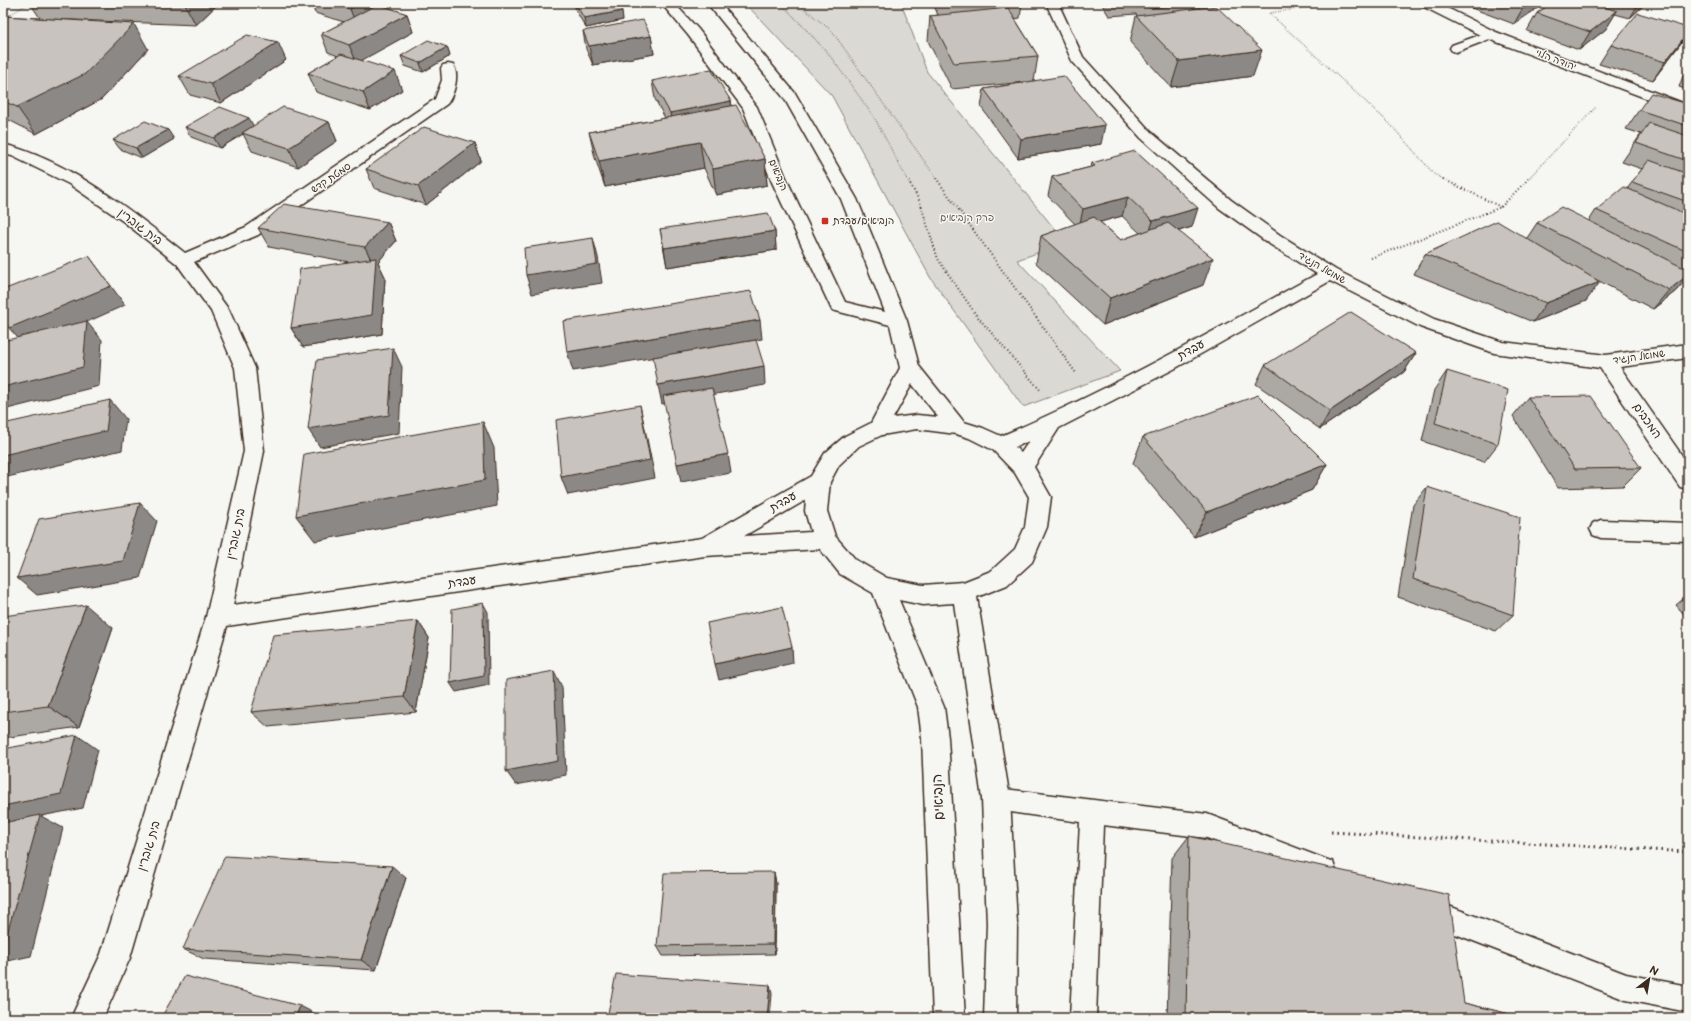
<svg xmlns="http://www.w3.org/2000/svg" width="1691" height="1021" viewBox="0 0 1691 1021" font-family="'Balsamiq Sans','Playpen Sans Hebrew',sans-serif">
<rect width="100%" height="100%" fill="#f6f6f2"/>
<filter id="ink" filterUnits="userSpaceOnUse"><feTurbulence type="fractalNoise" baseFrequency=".025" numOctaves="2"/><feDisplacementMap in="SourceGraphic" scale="8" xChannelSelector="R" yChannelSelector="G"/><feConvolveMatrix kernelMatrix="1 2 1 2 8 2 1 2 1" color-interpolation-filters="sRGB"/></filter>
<g filter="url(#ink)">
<path fill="#dad9d3" stroke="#8a8278" d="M745,3H901L927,72L1066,243L1017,260L1120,371L1023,407L930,277L832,96Z"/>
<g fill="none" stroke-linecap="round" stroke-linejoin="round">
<defs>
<path id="service" d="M1491,31L1495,33L1497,35L1495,37L1456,52L1452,51L1450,48L1452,45Z
M996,788L1207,814L1333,862L1336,871L1333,880L1324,883L1207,838L1103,825L1096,1018H1070L1080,822L996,810L988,807L984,799L988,791Z
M1428,898L1626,974L1688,986V1012L1626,1000L1419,920L1415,911L1419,902Z"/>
<path id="minor" d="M661,3H674L698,29L757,107L787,180L845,302L885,312L841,199L784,98L707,3H720L795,93L857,199L907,321L919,366L964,422L983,428L1001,436C1110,390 1213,331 1317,274L1268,243L1219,208L1141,138L1072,61L1046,3H1058L1083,57L1151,132L1231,200L1280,235L1336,270L1434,319L1503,342L1606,355L1688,344V358L1620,367L1688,464V489L1680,487L1600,368L1494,353L1420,327L1330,281L1174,369L1059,428L1034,467L1051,497L1047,527L1032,562L1007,585L977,597L1010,799L1017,924L1016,1018H984L987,924L982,799L954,603L923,605L899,600L944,707L948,738L965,1018H933L922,738L918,707L873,593L840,574L820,549L705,556L227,626L130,958L103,1018H71L101,954L206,617L244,451L235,368L211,311L177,264L124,222L69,184L12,156L3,154V144C70,161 132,211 185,253L246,227L435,99L442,80L441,68L443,65L448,64L453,65C460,75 454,95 447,104L258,235L194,262L229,310L255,368L264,451L233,605L702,538L811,476L825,453L845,436L871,423L900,368L890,325L832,310L771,180L743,108L688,35ZM912,384L938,417L917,415L893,418ZM917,429L956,434L969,438L993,450L1015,473L1029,497L1025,527L1015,549L991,571L963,582L923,585L887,578L856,560L835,536L827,511L830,482L839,465L859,446L882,435ZM1029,441L1021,453L1015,447ZM806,500L805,511L811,532L744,536Z
M1421,3H1437L1496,32L1688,105V114L1486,38L1422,6Z
M1601,520L1688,523V541L1601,538L1593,535L1590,529L1593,523Z"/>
</defs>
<use href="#service" stroke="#3b2a1e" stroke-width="3"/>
<use href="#minor" stroke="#3b2a1e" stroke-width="3"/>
<path stroke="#3b2a1e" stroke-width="1.5" stroke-dasharray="0.5 2" stroke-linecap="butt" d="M781,3L828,53L874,117L907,179
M797,3L831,30L937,179
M1306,3L1310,7L1269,13L1390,124L1434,174L1443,179
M1310,7L1326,3
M3,19L29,3
M1528,179L1596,107"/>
<path stroke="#3b2a1e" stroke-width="2" stroke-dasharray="1 2.5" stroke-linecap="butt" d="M907,178L920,202L938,259L977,316L1041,391
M936,178L1076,373
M1501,207L1529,178
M1371,258L1501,207L1441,178"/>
<path stroke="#3b2a1e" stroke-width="3" stroke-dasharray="1.5 4" stroke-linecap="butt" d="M1331,832L1688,852"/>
<use href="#service" fill="#f6f6f2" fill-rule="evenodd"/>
<use href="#minor" fill="#f6f6f2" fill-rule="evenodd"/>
</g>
<path fill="#aca8a3" stroke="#3b2a1e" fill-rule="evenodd" d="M30,3H219L196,25L49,19L148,49L102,99L36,134L3,117V16L40,18Z
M311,3H382L383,6L407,14L413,32L361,60L402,90L370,110L316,92L308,73L338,56L328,52L321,34L344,22L315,13Z
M574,3H616L623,20L586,28L576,11Z
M933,3H1022L1020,18L1015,19L1038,56L1034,81L1101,144L1018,158L981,107L984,89L1026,82L952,89L928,41L930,16L938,15Z
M1101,3H1199L1200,4L1199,8L1253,76L1171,87L1130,42L1136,16H1137L1136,14L1109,16Z
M1458,3H1545L1514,24Z
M1552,3H1646L1630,18L1615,14L1606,29L1579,50L1527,31L1537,13Z
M1688,16V35H1687L1678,47L1653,80L1599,64L1611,45L1685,27Z
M583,31L651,36L654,54L593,65L586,49Z
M447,47L450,56L423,72L405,66L401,56Z
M286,60L221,103L190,95L179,76Z
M1688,62V90L1679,87Z
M652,81L731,101L732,106L765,159L767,185L716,195L704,168L605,187L595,158L589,132L665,118L655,99Z
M1688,104V277L1676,291L1653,309L1595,279L1586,301L1533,322L1414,274L1425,254L1527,238L1537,223L1589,221L1596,210L1627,189L1642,169L1622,162L1641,134L1626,129L1639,110Z
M329,122L337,141L298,167L252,151L243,134L220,148L191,137L185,127L253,126Z
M174,139L142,158L120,149L113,140Z
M475,143L481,161L426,205L374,188L366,169Z
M1092,163L1192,227L1179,231L1203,285L1103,325L1036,263L1041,236L1075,224L1048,196L1052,177L1091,167ZM1122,216L1140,233L1121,240L1100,222Z
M388,222L396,241L378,262L385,277L382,334L303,347L291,328L349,262L269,247L258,228Z
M660,229L775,231L776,250L667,267Z
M1416,353L1404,372L1320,429L1256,384L1265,365Z
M1447,371L1498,444L1484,462L1422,441L1434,390Z
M1528,397L1641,468L1623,486L1558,488L1513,416Z
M1143,437L1327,464L1312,490L1194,537L1133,463Z
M1427,487L1513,615L1496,631L1398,597L1413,505Z
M1688,595V619L1676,605Z
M3,616L113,628L79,727L3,738Z
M418,621L429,638L416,712L268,727L251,712Z
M1189,836L1464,1003L1526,1018H1167L1172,858Z
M774,872L776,884L775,954L663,956L657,946Z
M406,878L376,970L204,959L183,949Z"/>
<path fill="#8c8885" stroke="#3b2a1e" d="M184,3H219L196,25Z
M361,3H382L385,12L357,27L350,9Z
M1528,3H1545L1514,24L1524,6Z
M1639,3H1646L1630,18Z
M622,11L623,20L586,28L584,18Z
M1617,11L1606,29L1579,50L1590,32Z
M407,14L413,32L357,63L349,45Z
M134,24L148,49L102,99L36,134L17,107Z
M1688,33L1678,47L1653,80L1665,62Z
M651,36L654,54L593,65L589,46Z
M278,42L286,60L221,103L211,84Z
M447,47L450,56L423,72L420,63Z
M1262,50L1253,76L1171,87L1179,61Z
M395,71L402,90L370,110L363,92Z
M731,101L733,120L673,132L670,113Z
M249,118L254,127L242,133L243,134L220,148L214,138Z
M329,122L337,141L298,167L289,148Z
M1105,125L1101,144L1018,158L1021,139Z
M168,130L174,139L142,158L136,148Z
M700,142L704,168L605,187L599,161Z
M475,143L481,161L426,205L418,186Z
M765,159L767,185L716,195L713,169Z
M1128,197L1122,216L1079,228L1083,209Z
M1198,208L1192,227L1147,240L1153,221Z
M388,222L396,241L378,262L385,277L382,334L303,347L291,328L374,266L365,247Z
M775,231L776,250L667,267L664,248Z
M593,238L598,257L602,283L532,294L526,275Z
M89,256L125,305L87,322L102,340L99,386L3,410V387L26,347L9,328Z
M1213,258L1203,285L1103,325L1110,298Z
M1688,275V277L1676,291L1653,309L1669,290Z
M1600,282L1586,301L1533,322L1546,303Z
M760,320L762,339L573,371L567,352Z
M393,348L402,367L399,433L320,447L308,429Z
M1416,353L1404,372L1320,429L1330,411Z
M764,366L765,385L662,404L658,385Z
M110,400L126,419L122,450L3,478V455Z
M640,405L644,424L655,478L568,495L561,477Z
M483,422L494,448L497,506L315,541L296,516Z
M728,454L731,473L681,482L677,464Z
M1327,464L1312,490L1194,537L1207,512Z
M140,503L157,521L140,578L37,595L17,578Z
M483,603L488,612L489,685L456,692L450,683Z
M86,605L113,628L79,727L48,706Z
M418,621L429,638L416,712L404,697Z
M792,647L793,663L719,680L715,664Z
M554,671L562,687L566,775L516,785L506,771Z
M77,735L98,750L83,808L41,816L63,828L31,956L3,962V806Z
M392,866L406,878L376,970L361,960Z
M774,872L776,884L775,954L773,944Z
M770,985L772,994L770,1018H767Z
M300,1006L318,1015L317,1018H295Z"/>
<path fill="#c8c3be" stroke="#3b2a1e" d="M331,3H361L350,9Z
M575,3H616L622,11L584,18Z
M941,3H980L942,5Z
M1145,3H1199L1200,4L1149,8Z
M1516,3H1528L1524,6Z
M1552,3H1592L1617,11L1590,32L1537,13Z
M378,4L407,14L349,45L321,34Z
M1216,6L1262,50L1179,61L1136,16Z
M1008,8L1038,56L954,63L930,16Z
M1638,13L1688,28V32L1665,62L1611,45Z
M3,16L134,24L85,74L17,107L3,101Z
M643,20L651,36L589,46L583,31Z
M247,35L278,42L211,84L179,76Z
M428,40L447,47L420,63L401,56Z
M341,54L395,71L363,92L308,73Z
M711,69L731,101L670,113L652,81Z
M1064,76L1105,125L1021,139L984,89Z
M1651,93L1688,104V126L1639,110Z
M736,105L765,159L713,169L700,142L599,161L589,132Z
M220,107L249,118L214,138L185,127Z
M283,107L329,122L289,148L242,133Z
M145,121L168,130L136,148L113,140Z
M1649,123L1688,136V161L1636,143Z
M424,127L475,143L418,186L366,169Z
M1135,151L1198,208L1153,221L1128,197L1083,209L1052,177L1095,166L1092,163Z
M1649,160L1688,174V202L1632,182Z
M1624,187L1688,215V252L1596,210Z
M284,204L388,222L365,247L258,228Z
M1561,207L1688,270V275L1669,290L1537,223Z
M768,213L775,231L664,248L660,229Z
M1094,217L1121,240L1168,223L1213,258L1110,298L1041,236Z
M1497,221L1600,282L1546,303L1425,254Z
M593,238L597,264L526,275L524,248Z
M89,256L111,286L9,328L3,318V290Z
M376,258L372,315L291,328L300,269Z
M751,291L760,320L567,352L563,321Z
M1351,312L1416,353L1330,411L1265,365Z
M87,321L83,367L3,387V341Z
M756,340L764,366L658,385L653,357Z
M393,348L389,415L308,429L317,360Z
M1447,371L1508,390L1498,444L1435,423Z
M712,388L728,454L677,464L663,396Z
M1258,395L1327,464L1207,512L1143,437Z
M1591,396L1641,468L1575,469L1528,397Z
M110,400L106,431L3,455V424Z
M640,405L650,460L561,477L556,420Z
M483,422L485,480L296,516L304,454Z
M1427,487L1520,517L1513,615L1413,579Z
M140,503L123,561L17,578L39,519Z
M483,603L484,676L450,683L452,609Z
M86,605L48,706L3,712V616Z
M782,607L792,647L715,664L707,623Z
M418,621L404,697L251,712L273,635Z
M554,671L558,761L506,771V680Z
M77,735L61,794L3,806V749Z
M40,815L4,945L3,946V823Z
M1189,836L1449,895L1464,1003L1526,1018H1186Z
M225,856L392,866L361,960L183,949Z
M774,872L773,944L657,946L664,873Z
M616,974L770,985L767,1018H607Z
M185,976L300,1006L295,1018H161Z
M362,1016L368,1018H361Z"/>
</g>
<rect fill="#c8321e" stroke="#f6f6f2" stroke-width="1.5" x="821" y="217" width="8" height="8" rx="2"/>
<g text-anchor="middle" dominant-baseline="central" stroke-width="3" stroke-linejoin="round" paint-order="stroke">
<g font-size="10" fill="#3b2a1e" stroke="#f6f6f2">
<text transform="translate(1556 60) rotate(21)">יהודה הלוי</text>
<text transform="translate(778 175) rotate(67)">הנביאים</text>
<text transform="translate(331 178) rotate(-34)">סמטת קדש</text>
<text transform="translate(1322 268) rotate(30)">שמואל הנגיד</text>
<text transform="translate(1639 357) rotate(-8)">שמואל הנגיד</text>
</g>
<g font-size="10" fill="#63564b" stroke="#f6f6f2">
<text x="967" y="218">פרק הנביאים</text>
</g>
<g font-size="10" fill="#3b2a1e" stroke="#f6f6f2" text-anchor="start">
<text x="833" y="221">הנביאים/עבדת</text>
</g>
<g font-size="12" fill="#3b2a1e" stroke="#f6f6f2">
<text transform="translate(140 227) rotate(37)">בית גוברין</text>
<text transform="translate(1191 350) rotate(-29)">עבדת</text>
<text transform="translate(1647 421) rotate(55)">המכבים</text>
<text transform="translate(783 502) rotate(-30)">עבדת</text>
<text transform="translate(236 534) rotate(-78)">בית גוברין</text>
<text transform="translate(462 582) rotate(-8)">עבדת</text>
<text transform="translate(149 846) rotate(-73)">בית גוברין</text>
</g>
<g font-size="14" fill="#3b2a1e" stroke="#f6f6f2">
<text transform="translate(938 797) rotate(-93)">הנביאים</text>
</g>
</g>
<rect width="1691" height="1021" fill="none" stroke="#f6f6f2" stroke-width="16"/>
<rect x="8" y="8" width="1675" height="1005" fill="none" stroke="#3b2a1e" stroke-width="1.5" filter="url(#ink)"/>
<g transform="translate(1649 979) rotate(31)" stroke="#f6f6f2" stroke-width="3" paint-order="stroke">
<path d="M0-3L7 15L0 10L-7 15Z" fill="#3b2a1e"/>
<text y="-6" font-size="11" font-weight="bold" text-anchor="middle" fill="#3b2a1e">N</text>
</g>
</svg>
